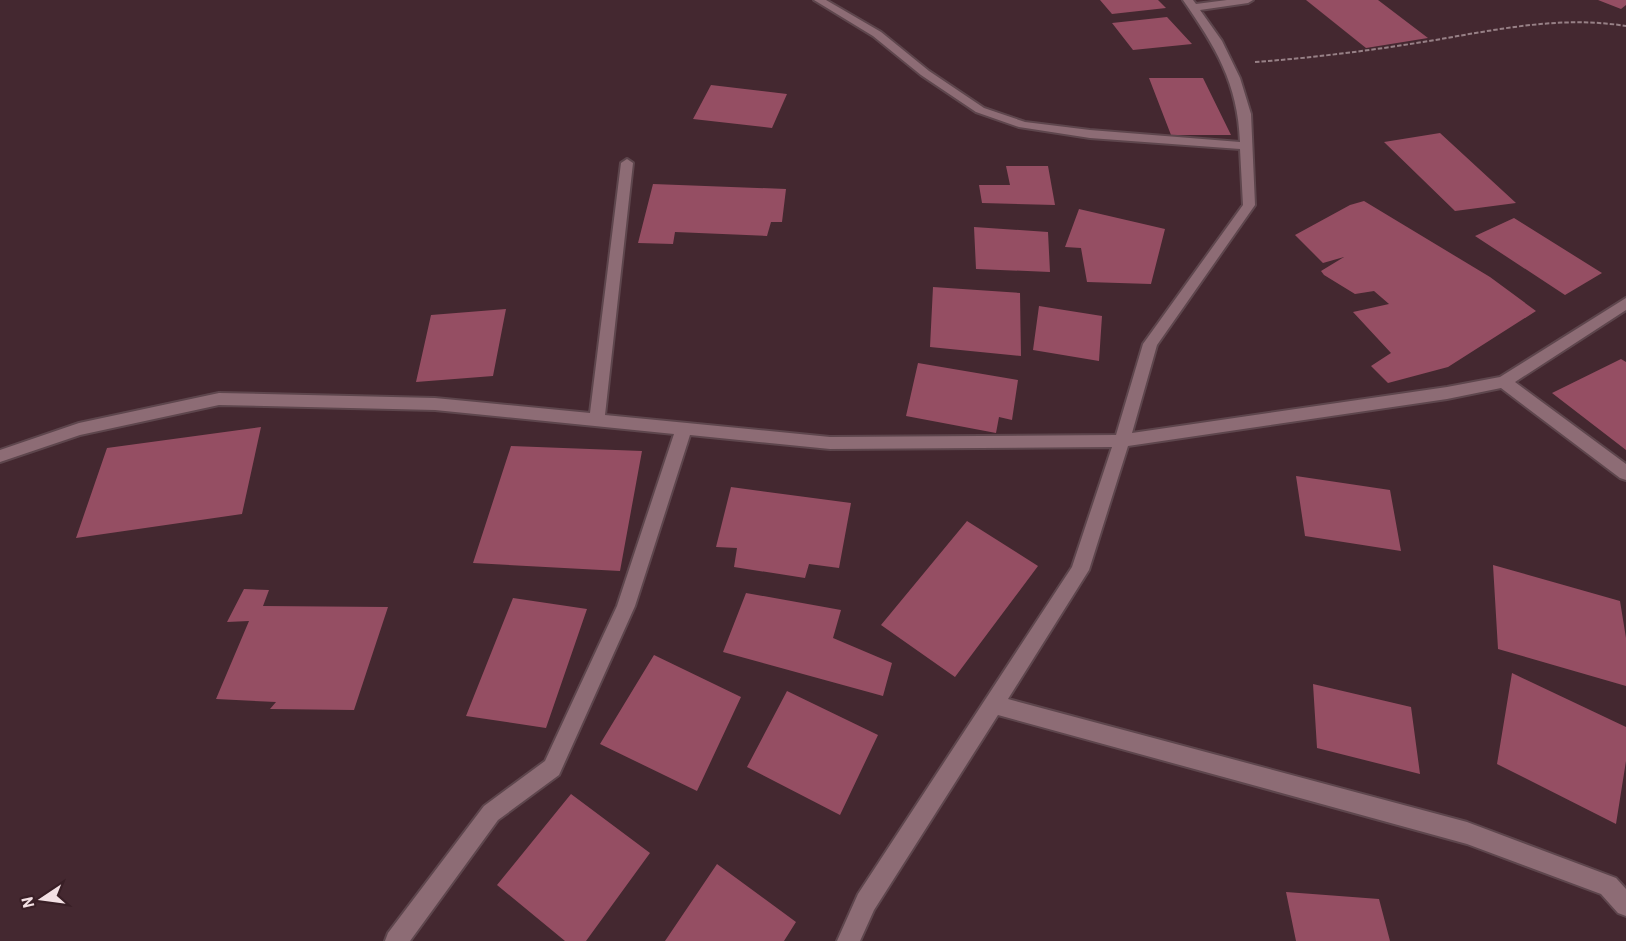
<svg xmlns="http://www.w3.org/2000/svg" width="1626" height="941" viewBox="0 0 1626 941" font-family="Barlow,sans-serif">
<rect width="100%" height="100%" fill="#442830"/>
<path fill="#954e63" d="M1100,0H1158L1166,8L1112,14Z
M1306,0H1378L1428,38L1366,48Z
M1598,0H1626V5L1621,9Z
M1167,17L1192,44L1133,50L1112,23Z
M1149,78H1203L1231,135H1171Z
M711,85L787,94L772,128L693,119Z
M1440,133L1516,203L1455,211L1384,142Z
M1006,166H1048L1055,205L982,203L979,185H1010Z
M653,184L786,189L782,222H771L767,236L675,232L673,244L638,243Z
M1364,201L1490,277L1536,311L1448,367L1388,383L1371,366L1391,353L1353,312L1389,304L1374,291L1355,294L1324,275L1321,271L1344,257L1323,263L1295,235L1350,205Z
M1079,209L1165,229L1151,284L1087,282L1081,248L1065,247Z
M1514,218L1602,273L1565,295L1475,236Z
M974,227L1048,232L1050,272L976,269Z
M933,287L1020,293L1021,356L930,347Z
M1039,306L1102,316L1099,361L1033,350Z
M506,309L493,376L416,382L431,315Z
M1621,359L1626,362V450L1552,393Z
M918,363L1018,380L1012,420L999,417L996,433L906,416Z
M261,427L242,514L76,538L107,448Z
M511,446L642,451L620,571L473,563Z
M1296,476L1390,490L1401,551L1305,536Z
M731,487L851,503L839,568L809,564L805,578L734,567L737,548L716,547Z
M967,521L1038,566L955,677L881,625Z
M1493,565L1620,601L1626,638V686L1498,649Z
M244,589L269,590L263,606L388,607L354,710L270,709L276,702L216,699L249,621L227,622Z
M746,593L841,610L833,638L892,663L883,696L723,652Z
M513,598L587,609L546,728L466,716Z
M654,655L741,697L697,791L600,744Z
M1512,673L1626,727V761L1616,824L1497,764Z
M1313,684L1411,707L1420,774L1317,748Z
M787,691L878,735L840,815L747,767Z
M571,794L650,853L586,941H565L497,885Z
M717,864L796,922L784,941H665Z
M1286,892L1379,899L1390,941H1296Z"/>
<g fill="none" stroke-linecap="round" stroke-linejoin="round">
<defs>
<path id="minor" d="M814,0H826L881,32L929,71L984,108L1025,122L1090,130L1240,142C1238,83 1215,46 1183,0H1193L1196,4L1227,0H1253L1248,3L1200,10L1222,41L1240,78L1251,114L1255,205L1157,345L1132,433L1447,387L1500,377L1626,298V310L1515,382L1626,464V480L1620,478L1501,388L1447,399L1128,446L1089,570L1008,699L1467,822L1616,878L1626,889V916L1618,913L1601,894L1467,844L998,715L874,910L860,941H837L858,894L1072,567L1112,447L830,449L690,435L635,606L559,775L498,820L410,941H385L388,933L484,806L545,761L617,606L674,434L435,410L219,405L80,435L0,462V450L79,423L219,393L435,398L590,413L621,163L627,159L633,163L605,415L830,437L1116,435L1143,344L1243,205L1240,149L1090,138L1019,127L976,112L921,75L873,36Z"/>
</defs>
<use href="#minor" stroke="#5e464d" stroke-width="4"/>
<path stroke="#978086" stroke-width="2" stroke-dasharray="4.5 2" stroke-linecap="butt" d="M1255,62C1311,58 1367,51 1423,42C1491,31 1557,15 1626,26"/>
<use href="#minor" fill="#8d6c75" fill-rule="evenodd"/>
</g>
<g transform="translate(42 899) rotate(257)" stroke="#391f26" stroke-width="4.5" paint-order="stroke">
<path d="M0-4.5L10 22L0 15L-10 22Z" fill="#f3e0e4"/>
<text y="-9" font-size="16" font-weight="bold" text-anchor="middle" fill="#f3e0e4">N</text>
</g>
</svg>
